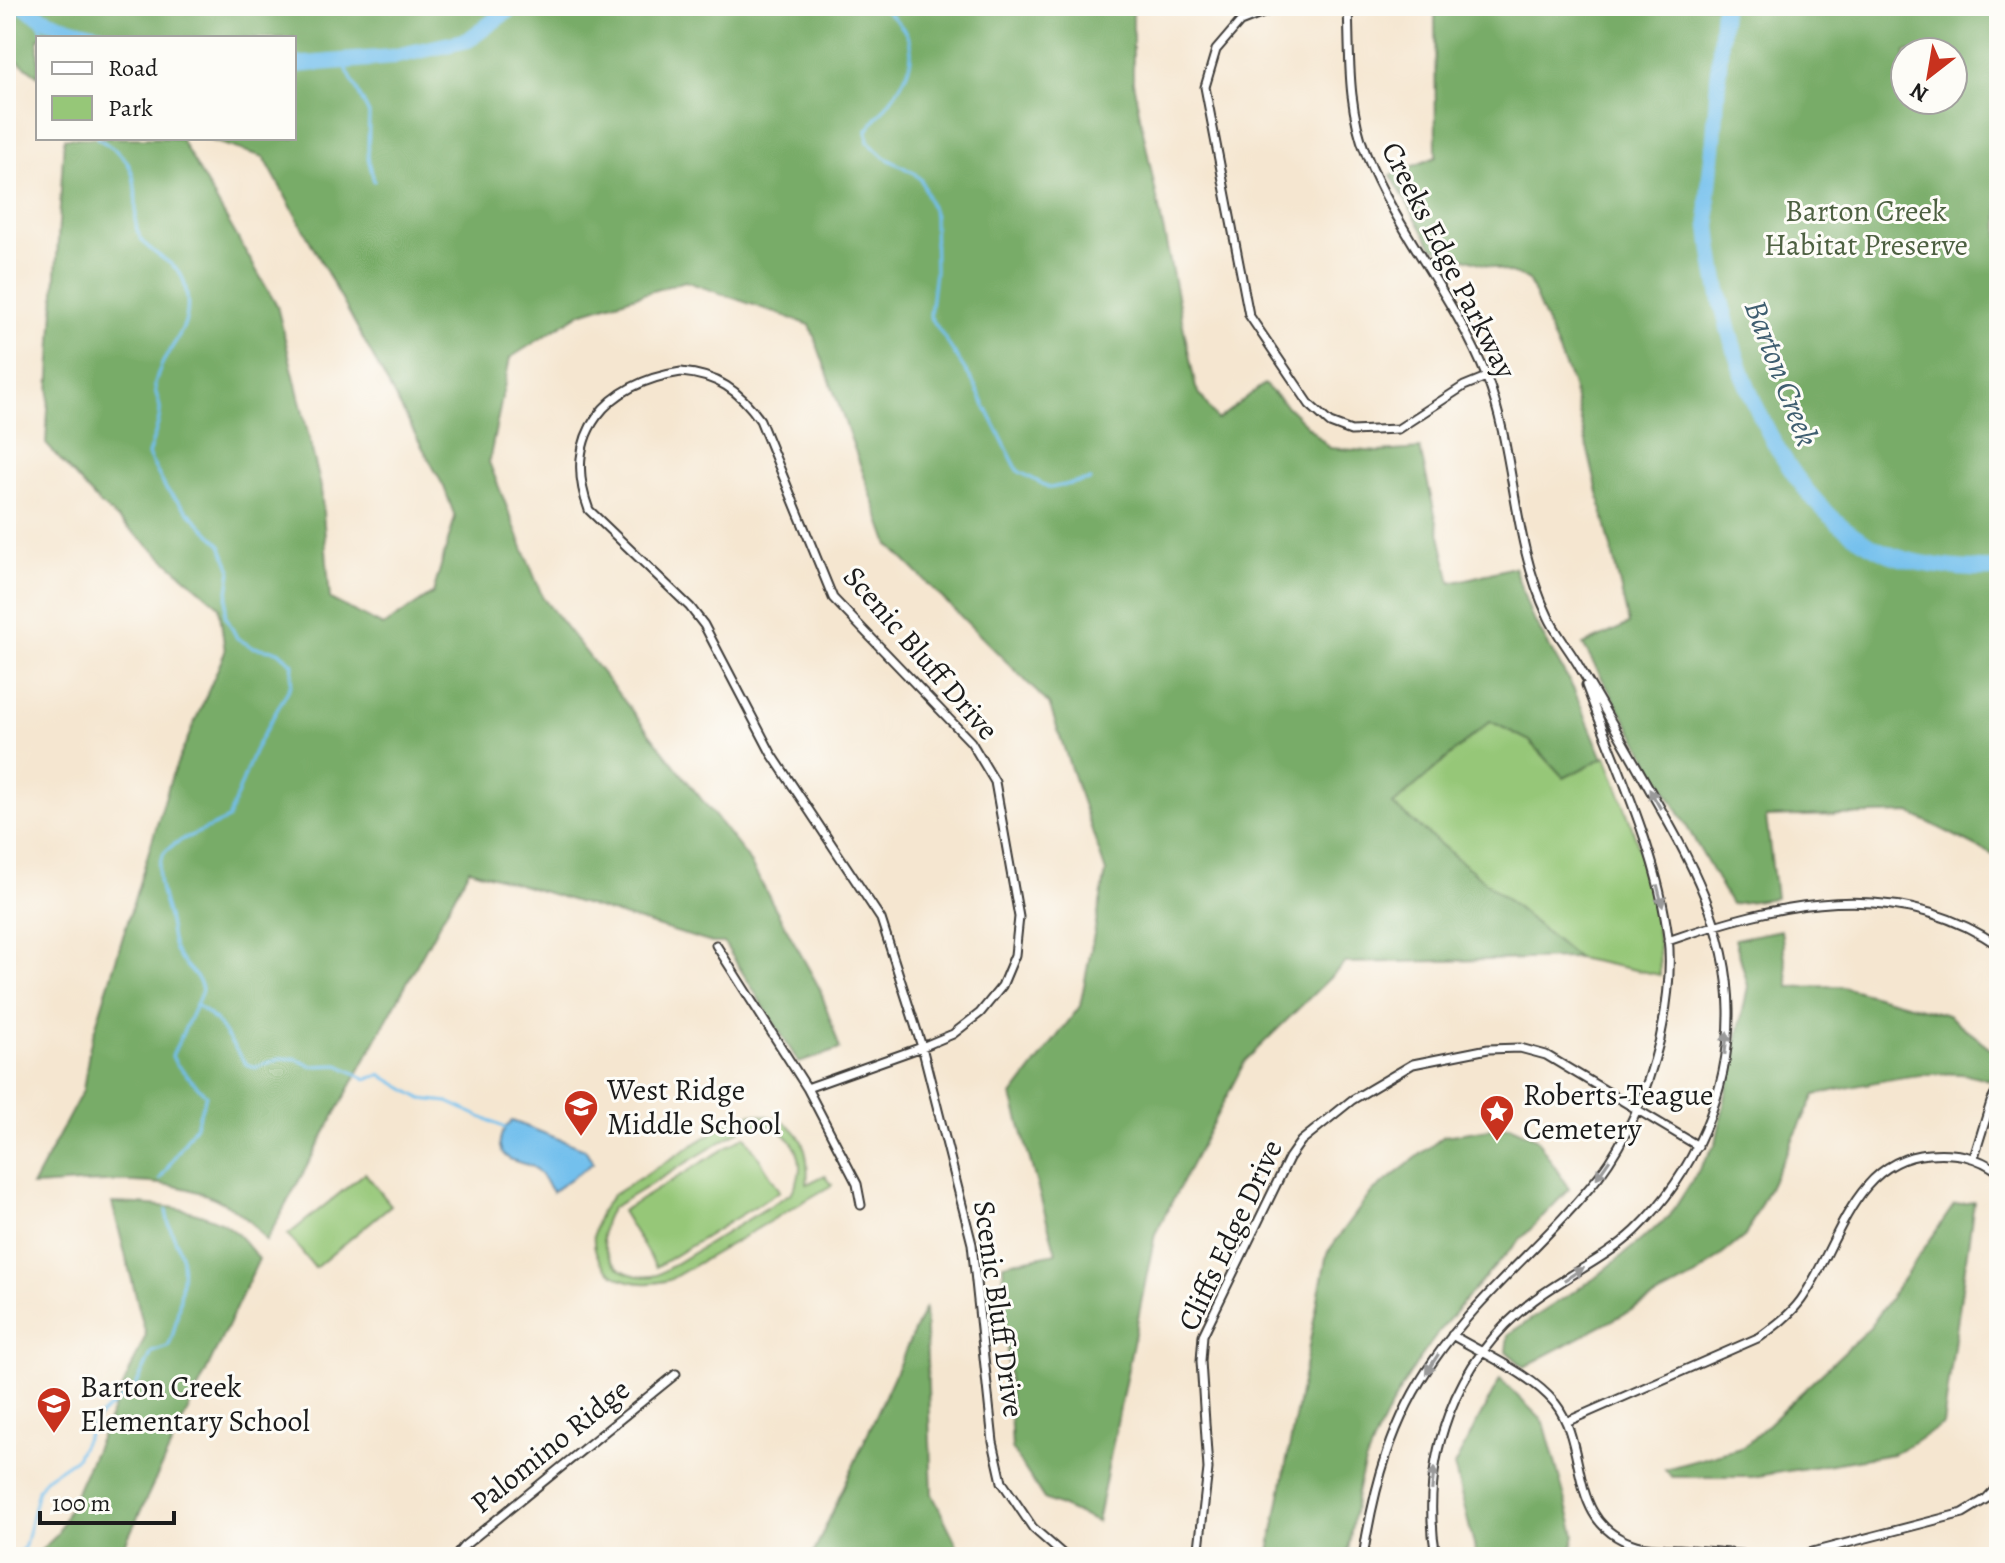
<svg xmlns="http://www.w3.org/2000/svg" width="2005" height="1563" viewBox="0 0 2005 1563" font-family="Alegreya,serif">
<rect width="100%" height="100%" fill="#fdfcf7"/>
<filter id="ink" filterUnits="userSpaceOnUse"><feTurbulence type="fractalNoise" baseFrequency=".0125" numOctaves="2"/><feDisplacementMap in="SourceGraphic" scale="16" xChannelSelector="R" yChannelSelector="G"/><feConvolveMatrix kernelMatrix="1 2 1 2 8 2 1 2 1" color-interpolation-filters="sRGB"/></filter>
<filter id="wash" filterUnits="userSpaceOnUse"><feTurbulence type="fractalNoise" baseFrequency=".006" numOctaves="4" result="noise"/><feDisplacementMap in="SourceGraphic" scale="32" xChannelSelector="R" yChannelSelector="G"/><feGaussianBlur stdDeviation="1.8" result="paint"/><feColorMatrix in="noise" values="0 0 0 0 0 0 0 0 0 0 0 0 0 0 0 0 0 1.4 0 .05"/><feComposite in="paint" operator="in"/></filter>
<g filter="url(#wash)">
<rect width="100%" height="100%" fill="#f5e6d0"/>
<path fill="#96c778" stroke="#59724a" stroke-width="2" fill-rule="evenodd" d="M1490,721L1530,741L1564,778L1606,756C1634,831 1660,893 1660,975L1577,958L1392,805Z
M751,1114C796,1117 811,1141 807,1184L825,1175L832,1185L669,1280C608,1297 568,1244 613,1195L733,1120ZM763,1125C796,1131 811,1165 791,1193L657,1275C616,1285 587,1242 612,1208L747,1126Z
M745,1136L780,1191L656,1267L622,1211Z
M365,1173L391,1205L315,1268L288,1235Z"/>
<path fill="#78ac68" stroke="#4a6442" stroke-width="2" fill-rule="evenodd" d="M6,6H1133V82L1196,388L1217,420L1264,384L1330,448L1379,452L1420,449L1451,583L1514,567L1531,615L1574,690L1603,758L1564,778L1530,741L1490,721L1393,805L1577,958L1345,963L1245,1061L1155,1234L1097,1522L1044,1499L1012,1449L1003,1264L1056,1253L1012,1096L1080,1006L1106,872L1049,704L889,545L810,325L685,281L581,313L510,358L489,462L543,598L747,857L820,989L840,1049L799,1063L724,943H712L469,869L266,1241C215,1166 111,1182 32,1186L83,1090L90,1045L172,775L225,652L219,606L97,501L46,444L64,138H180L277,306L321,487L330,599L383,626L433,593L455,517L444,487L264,157L202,138H294V38H38V76L6,52Z
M1435,6H1999V858L1910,813L1766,817L1776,898L1731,904L1583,645L1629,624L1572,383L1528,279L1432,247L1391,175L1436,157ZM1953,52V100H1905V52Z
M1781,930L1789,987L1839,986L1948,1015L1999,1055V1065L1988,1080C1949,1062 1857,1086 1815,1095L1745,1236L1696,1276L1524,1367L1506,1351L1508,1334L1595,1278L1669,1217L1716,1143L1748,986L1735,939Z
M1509,1126L1536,1138L1569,1189C1487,1275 1410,1346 1366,1461C1355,1490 1353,1526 1347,1557H1268L1327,1253L1371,1193L1444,1136Z
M1974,1202L1943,1425L1893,1454L1752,1477H1672L1665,1469L1744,1447L1870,1327L1954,1205Z
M112,1203C150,1204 195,1206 229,1227C240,1234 250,1249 259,1259L119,1557H34L57,1535L146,1335Z
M925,1307L932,1494L960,1551L969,1557H812Z
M1500,1379L1544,1422L1575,1534L1571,1557H1477L1454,1466Z"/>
<path fill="#73c0ed" stroke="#486e84" stroke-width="2" d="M512,1121L585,1149L593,1163L552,1192C547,1185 541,1172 533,1167C526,1163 515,1163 508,1158C493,1148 501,1130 512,1121Z"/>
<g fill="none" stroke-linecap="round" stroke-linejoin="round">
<path stroke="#73c0ed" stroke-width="3" d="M878,6C941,46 901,88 867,130L868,142L884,157L914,173L921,180L934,215L935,271L930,316L973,382L1018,471L1050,488L1090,480
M35,15L46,38
M343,62L369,114L368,157L374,181
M97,138C130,158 135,166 136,206C136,213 135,223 137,230C147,258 177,258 184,282C199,334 163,344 155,384C154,393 159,399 160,408C161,421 152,441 148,455L166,489L221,545L231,570L225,615L237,638L252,647L278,651L293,664L291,685L254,751L228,819C170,848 144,841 167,913C171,925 170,943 177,954C183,966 200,976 202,989C203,993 176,1046 172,1056L176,1064L206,1095L196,1125L160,1179
M197,1005L216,1021L246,1064L256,1067L282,1058L295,1059L312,1066L339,1065L366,1079L381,1075L422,1099L448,1102L505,1128
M15,1557L25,1546L38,1490L45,1479L76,1458L95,1420L136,1386L152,1352L168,1347C176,1332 187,1269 180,1252C174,1233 169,1232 166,1210"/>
<path stroke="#73c0ed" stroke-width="16" d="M23,6C48,25 80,31 109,38
M1723,6C1720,50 1717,95 1714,139C1712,163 1707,188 1708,212C1715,326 1769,498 1880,550C1913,566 1963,570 1999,569
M294,65L392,57L468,40L514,6"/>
</g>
</g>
<g filter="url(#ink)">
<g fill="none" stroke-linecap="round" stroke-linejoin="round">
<defs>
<path id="street" d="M1300,6L1276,8L1240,22L1216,50L1205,87L1249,315L1310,405L1330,423L1351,431L1398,429L1464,386L1486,377
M1348,6C1350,55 1347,107 1366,154C1397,232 1456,299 1487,378C1516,454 1512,542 1548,616C1556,634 1570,650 1580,668C1604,708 1627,749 1650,790C1690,860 1728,927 1729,1010C1730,1092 1694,1174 1635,1231C1605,1259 1567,1275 1534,1300C1454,1360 1419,1460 1436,1557
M681,372C717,375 739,390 760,420L833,598L971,742L995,782L1019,917L1015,955L1002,986L980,1013L953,1034L922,1047L881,919L771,753L704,625L690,607L589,510C561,435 606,383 681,372Z
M1668,941C1777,903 1897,875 1999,946
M716,945L807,1088L857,1184L861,1205
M807,1088L922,1047L972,1244L993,1442L1002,1482L1033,1528L1066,1557
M1974,1157L1991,1102L1999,1087
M1452,1335C1485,1355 1530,1373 1555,1403C1590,1447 1565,1524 1636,1545C1649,1549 1666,1548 1679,1549C1710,1551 1740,1554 1771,1557
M1566,1422L1760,1337C1775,1326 1790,1315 1801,1300C1838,1248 1853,1159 1929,1154C1956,1152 1977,1156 1999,1172
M455,1557L464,1546L676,1374
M1198,1557L1208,1469L1201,1361L1203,1335L1289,1158L1301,1141L1352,1100L1413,1064L1488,1049L1520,1048L1546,1055L1698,1146
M1363,1557C1374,1486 1392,1419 1434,1360C1481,1292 1548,1241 1599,1176C1630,1135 1648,1088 1660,1039C1667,1006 1672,971 1668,937C1657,850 1616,766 1586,685
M1793,1557L1963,1513L1986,1499L1999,1485"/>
</defs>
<use href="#street" stroke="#3d3a37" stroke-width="11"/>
<use href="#street" stroke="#fff" stroke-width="7"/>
</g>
<defs><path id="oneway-solid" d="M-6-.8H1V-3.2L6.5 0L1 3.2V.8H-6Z" transform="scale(2)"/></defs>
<g fill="#999">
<use href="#oneway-solid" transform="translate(1655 799) rotate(-120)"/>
<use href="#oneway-solid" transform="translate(1660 896) rotate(76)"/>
<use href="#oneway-solid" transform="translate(1726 1043) rotate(-84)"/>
<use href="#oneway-solid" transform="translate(1603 1169) rotate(125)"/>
<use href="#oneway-solid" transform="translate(1574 1274) rotate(-32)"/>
<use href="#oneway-solid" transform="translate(1432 1364) rotate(123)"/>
<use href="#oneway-solid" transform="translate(1433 1479) rotate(-84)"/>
</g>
</g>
<defs>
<symbol id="school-pin" viewBox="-11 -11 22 30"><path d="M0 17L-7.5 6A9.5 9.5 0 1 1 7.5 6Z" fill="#c8321e" stroke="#fdfcf7"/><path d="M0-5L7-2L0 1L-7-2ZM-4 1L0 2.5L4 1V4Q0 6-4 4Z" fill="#fff"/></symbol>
<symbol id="sight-pin" viewBox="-11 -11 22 30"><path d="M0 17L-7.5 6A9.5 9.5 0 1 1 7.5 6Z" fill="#c8321e" stroke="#fdfcf7"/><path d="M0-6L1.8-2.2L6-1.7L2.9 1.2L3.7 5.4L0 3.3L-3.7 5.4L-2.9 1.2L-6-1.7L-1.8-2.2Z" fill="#fff"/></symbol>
</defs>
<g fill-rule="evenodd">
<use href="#school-pin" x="561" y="1087" width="40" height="54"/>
<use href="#sight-pin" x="1477" y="1092" width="40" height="54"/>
<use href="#school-pin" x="34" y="1384" width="40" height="54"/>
</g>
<g text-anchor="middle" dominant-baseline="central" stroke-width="6" stroke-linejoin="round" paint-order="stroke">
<g font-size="30" fill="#4d6041" stroke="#fdfcf7">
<text x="1866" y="211">Barton Creek<tspan x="1866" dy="34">Habitat Preserve</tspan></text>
</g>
<g font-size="30" fill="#1c1c1c" stroke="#fdfcf7">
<text transform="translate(1449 260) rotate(63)">Creeks Edge Parkway</text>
<text transform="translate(921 653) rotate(49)">Scenic Bluff Drive</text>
<text transform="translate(1230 1235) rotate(-65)">Cliffs Edge Drive</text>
<text transform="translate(999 1309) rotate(82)">Scenic Bluff Drive</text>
<text transform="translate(550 1446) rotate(-39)">Palomino Ridge</text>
</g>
<g font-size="30" fill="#1c1c1c" stroke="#fdfcf7" text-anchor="start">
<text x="607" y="1090">West Ridge<tspan x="607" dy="34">Middle School</tspan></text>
<text x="1523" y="1095">Roberts-Teague<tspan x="1523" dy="34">Cemetery</tspan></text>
<text x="80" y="1387">Barton Creek<tspan x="80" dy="34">Elementary School</tspan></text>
</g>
<g font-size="32" font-style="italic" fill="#3f5e70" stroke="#fdfcf7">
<text transform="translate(1782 373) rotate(69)">Barton Creek</text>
</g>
</g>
<rect width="2005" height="1563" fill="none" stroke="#fdfcf7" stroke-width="32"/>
<rect x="36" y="36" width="260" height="104" fill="#fdfcf7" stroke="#a3a29f" stroke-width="2"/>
<rect x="52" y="62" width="40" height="12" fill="#ffffff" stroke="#a3a29f" stroke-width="2"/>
<text x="108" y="76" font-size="24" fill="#1c1c1c">Road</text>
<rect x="52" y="96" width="40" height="24" fill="#96c778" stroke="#a3a29f" stroke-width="2"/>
<text x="108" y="116" font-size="24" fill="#1c1c1c">Park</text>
<g transform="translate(1929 76) rotate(211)"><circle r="38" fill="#fdfcf7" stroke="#a3a29f" stroke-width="2"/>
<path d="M0-6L14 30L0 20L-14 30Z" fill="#c8321e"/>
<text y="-12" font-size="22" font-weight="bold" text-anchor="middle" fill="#1c1c1c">N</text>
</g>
<path d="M40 1511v12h134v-12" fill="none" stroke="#1c1c1c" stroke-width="4"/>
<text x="52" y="1511" font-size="24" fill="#1c1c1c" stroke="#fdfcf7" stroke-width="6" paint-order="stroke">100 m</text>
</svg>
